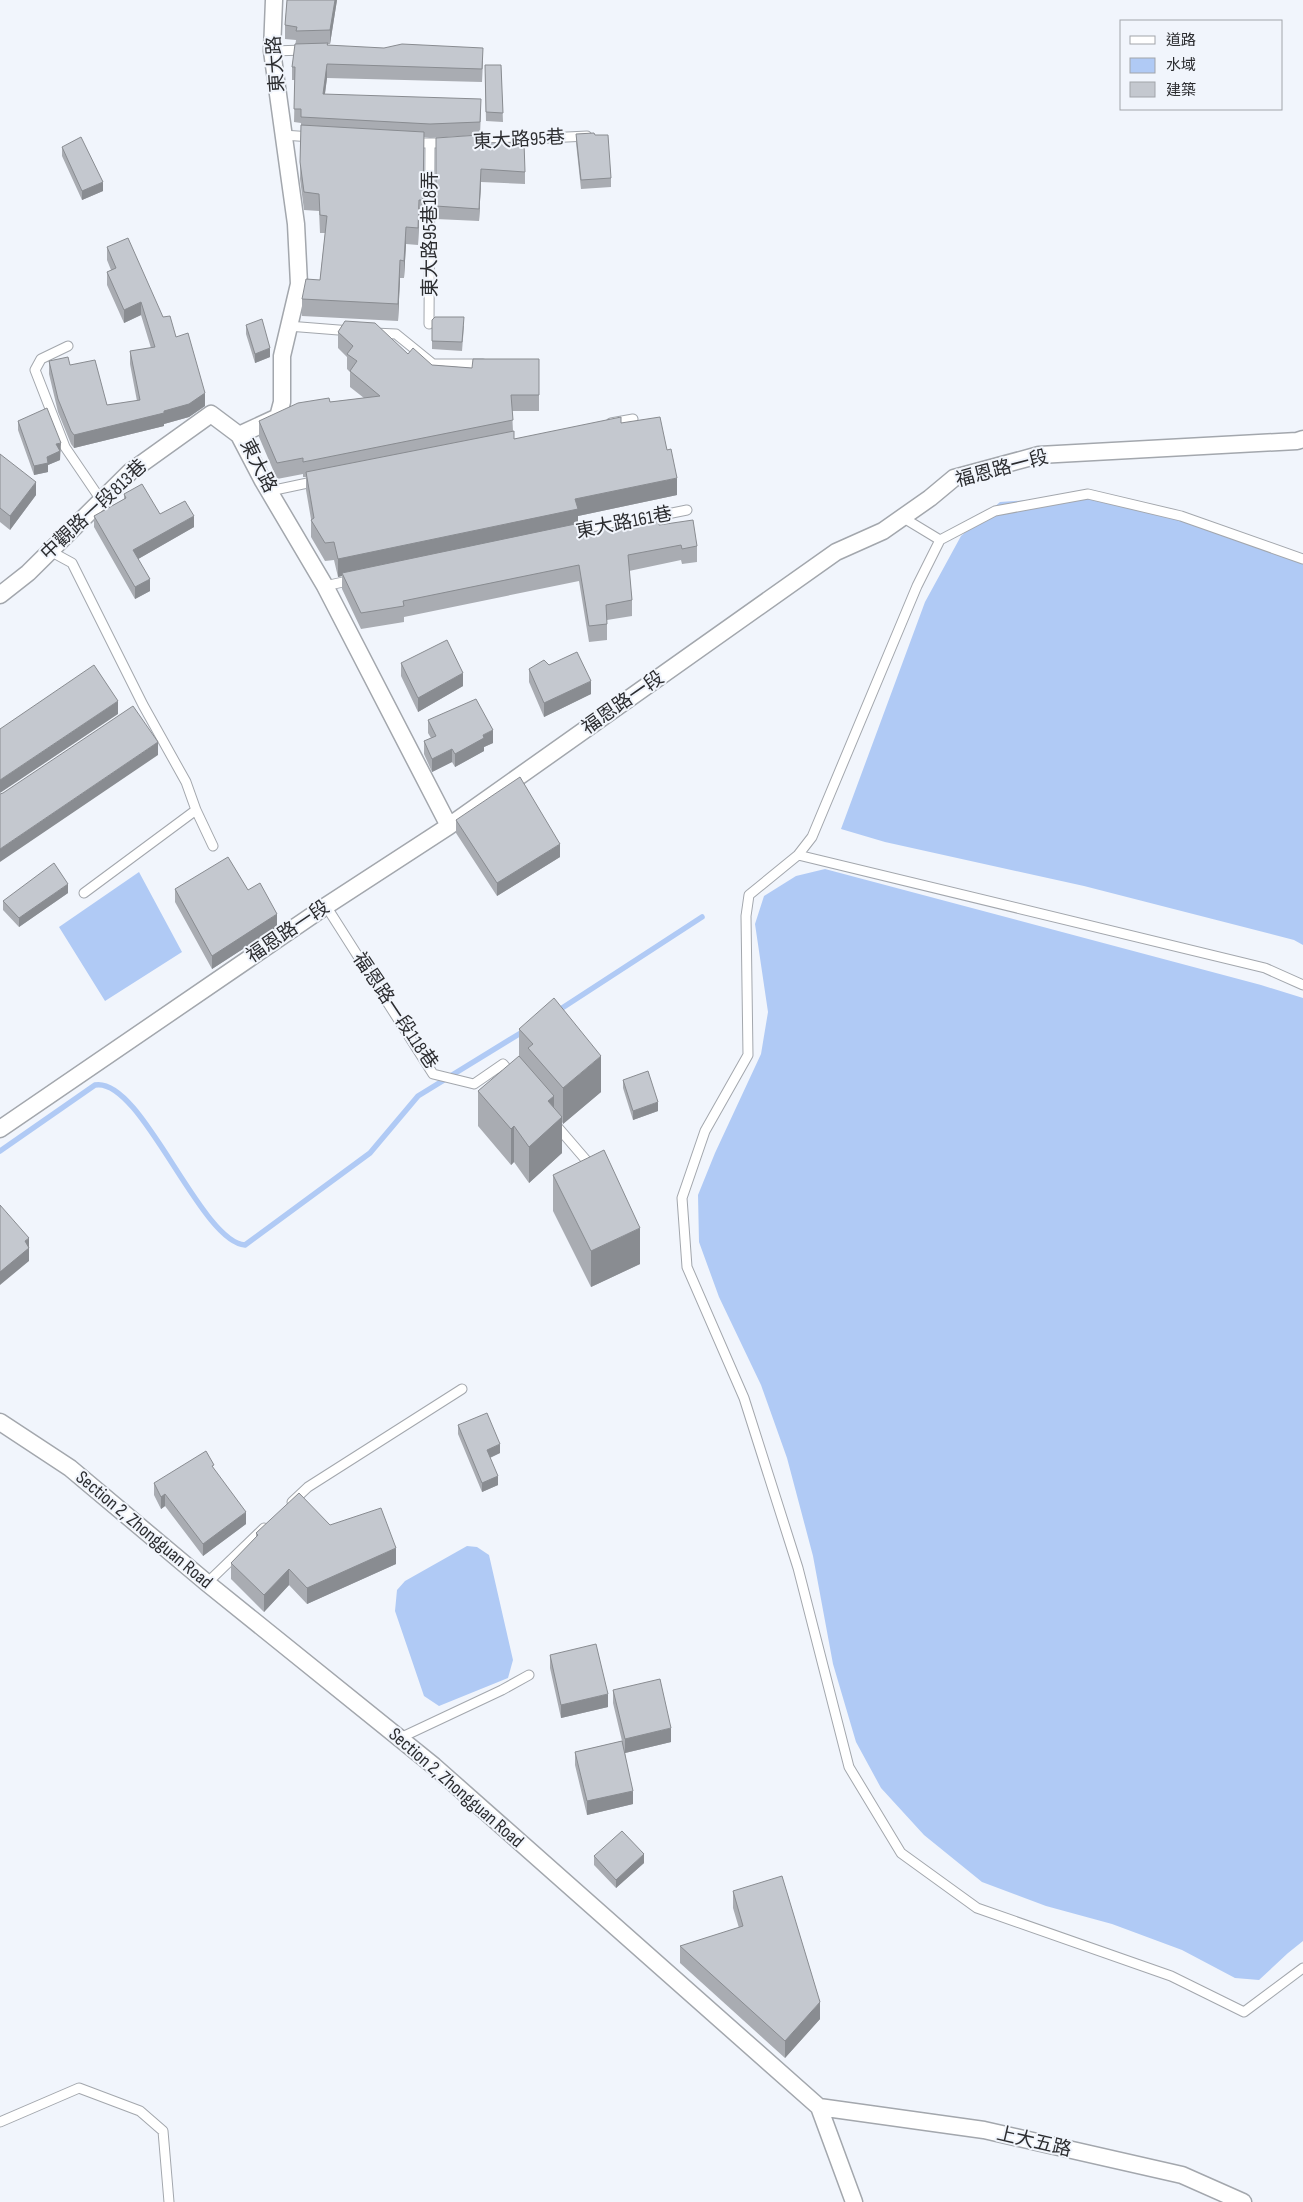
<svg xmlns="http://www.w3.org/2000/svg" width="1303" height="2202" viewBox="0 0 1303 2202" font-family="'Sofia Sans Condensed','Noto Sans TC',sans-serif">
<rect width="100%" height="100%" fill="#f1f5fc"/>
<path fill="#b0caf5" d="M1073,497L1144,504L1303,559V945L1294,940L1084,886L885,842L841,829L925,602L961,536L1000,502Z
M825,869L1261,985L1303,998V1941L1288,1953L1259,1980L1235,1978L1182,1950L1112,1924L1046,1906L982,1882L924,1835L881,1788L856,1742L833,1664L813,1556L787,1458L761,1385L719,1297L699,1242L698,1195L715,1153L761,1054L768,1012L755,924L764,896L796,876Z
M139,872L182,952L105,1001L59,927Z
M467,1546L477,1547L489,1555L513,1660L508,1678L439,1706L424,1696L395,1611L397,1590L405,1581Z"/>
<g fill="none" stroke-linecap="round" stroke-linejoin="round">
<path stroke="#b0caf5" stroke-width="5.5" d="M556,1012L702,917
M0,1151L95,1085C141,1076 200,1242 245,1245L370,1153L418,1096L524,1031"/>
<defs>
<path id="service" d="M272,51L305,50
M283,135L312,137
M467,142L587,136
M413,143H447
M429,324L430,144
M288,326L351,331
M374,333L396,334L433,364H483
M68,346L41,359L35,370L65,447L101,500
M611,423L633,419
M270,491L317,481
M902,517L940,540
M572,533L687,510
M50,551L72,563L143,705L186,782L196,810L213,846
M1303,559L1181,516L1088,494L995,511L940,540L917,586L812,837L798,855L749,895L746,916L748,1055L705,1131L682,1198L687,1267L744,1398L798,1568L849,1767L901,1853L977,1908L1171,1976L1244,2012L1303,1968
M325,586L352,580
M798,855L1265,968L1303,985
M84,893L196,810
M326,906L433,1074L474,1084L503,1064L513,1076
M555,1124L586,1160
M292,1502L308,1487L462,1389
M207,1583L264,1528
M400,1738L502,1690L529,1675
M0,2122L79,2088L140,2111L163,2131L169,2202"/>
<path id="minor" d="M274,0L272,51L296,224L299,284L282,356V402L278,417L239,435L263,481L325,586L449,826
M0,595L28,573L130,472L211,414L239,435
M0,1129L326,906L449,826L836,552L883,531L930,498L954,478L1039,455L1297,441L1303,439
M0,1422L70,1468L207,1583L434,1766L819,2107L854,2202
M819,2107L984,2130L1182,2175L1243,2202"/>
</defs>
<use href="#service" stroke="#a3a7ad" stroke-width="11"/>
<use href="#minor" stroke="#a3a7ad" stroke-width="19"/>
<use href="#service" stroke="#fff" stroke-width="9"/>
<use href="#minor" stroke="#fff" stroke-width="16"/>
</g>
<path fill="#a9acb2" d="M287,0H337L330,44H328V45L483,61L482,82L327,78L325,94L481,112L480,135L430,138L424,137L423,218H419L418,245L406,244L404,278H400L398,321L302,316V299L320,280L325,233H320L319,211L304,210L300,179L301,123L294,122L295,80H292V67L296,40L285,39V25Z
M501,65L503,122L486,121L485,74Z
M576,134L611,178V187L581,189L576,143Z
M436,138L479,143L525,172V184L481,182L479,221L436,219Z
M62,147L103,191L82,200L62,156Z
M107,247L163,317L176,337L205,406L189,417L164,424V426L74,448L71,444L58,412L49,374V361L70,365L107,405L137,401L130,364V351L151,348L141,315L124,323L107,285V272L111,270L107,260Z
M432,320L464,326L462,351L432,349Z
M246,325L270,357L255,363L246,334Z
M338,332L408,354L432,365L472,368L539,359V411H512L513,431L514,439L621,423L677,495L578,516V523L583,534L659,525L697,546V562L682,564L681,560L629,571L632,600V616L607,620V640L589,642L579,581L404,617V622L361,629L342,589V576L338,577L334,560L325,561L311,537V519L306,490V477H303V474L277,479L259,437V421L330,402L364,398L350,387V372L347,369V357L338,348Z
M18,421L61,452H60V460L48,465V472L34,475L18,430Z
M0,454L36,495L10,530L0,522Z
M124,494L160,514L194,527L138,559L150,591L135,599L94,527V516L124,499Z
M401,663L463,686L418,712L401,676Z
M549,665L591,694L544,717L529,682V669Z
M428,720L493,743L484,747V751L455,767L452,762L432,772L424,754V741L431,738L428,733Z
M456,820L560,857L497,896L456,833Z
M175,889L248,890L277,927L212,969L175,902Z
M68,893L19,927L3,910V901Z
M519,1029L601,1092L563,1124L562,1122V1153L529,1183L514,1162L511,1165L478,1126V1091L519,1057Z
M623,1080L658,1111L633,1120L623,1088Z
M553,1175L640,1264L591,1287L553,1211Z
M458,1425L500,1453L490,1458L498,1485L482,1492L458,1434Z
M214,1470L246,1524L203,1556L165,1506L161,1509L154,1495V1483Z
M330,1525L396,1564L307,1604L289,1585L264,1612L231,1579V1563L256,1537V1533Z
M550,1655L608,1707L561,1718L550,1668Z
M613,1690L671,1742L625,1753L633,1804L587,1815L575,1765V1752L622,1741L613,1703Z
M594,1856L644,1863L616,1888L594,1865Z
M733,1891L820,2019L785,2058L680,1963V1946L739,1928L733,1908Z"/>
<path fill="#898c91" d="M335,0H337L330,44V30Z
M327,64V78L323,107V94Z
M481,169V182L479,221V209Z
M103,182V191L82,200V191Z
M419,200V218L418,245V228Z
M406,227V244L404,278V261Z
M400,260V278L398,321V304Z
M141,302V315L124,323V310Z
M270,348V357L255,363V354Z
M205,393V406L189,417L164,424V426L74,448V435L164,411Z
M61,443L60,460L48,465V472L34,475V466L47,457L56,444Z
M677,478V495L578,516V527L342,573V576L338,577V559L575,499Z
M36,482V495L10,530V516Z
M194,516V527L133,562V550Z
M150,579V591L135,599V587Z
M463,673V686L418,712V698Z
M591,681V694L544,717V703Z
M118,701V714L0,793V780Z
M493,730V743L484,747V751L455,767V754L483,735Z
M158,742V755L0,862V849Z
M452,749V762L432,772V759Z
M560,844V857L497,896V883Z
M68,884V893L19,927V918Z
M277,914V927L212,969V956Z
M601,1056V1092L563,1124V1088Z
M554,1096V1124L562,1117V1153L529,1183V1147L548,1101Z
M658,1102V1111L633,1120V1111Z
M514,1126V1162L511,1165V1129Z
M640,1228V1264L591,1287V1251Z
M29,1238V1261L0,1285V1272L25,1241Z
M500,1444V1453L487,1459V1450Z
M498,1476V1485L482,1492V1483Z
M165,1494V1506L161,1509V1497Z
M246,1512V1524L203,1556V1544Z
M396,1548V1564L307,1604V1588Z
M289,1569V1585L264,1612V1595Z
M608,1694V1707L561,1718V1705Z
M671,1728V1742L625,1753V1739Z
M633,1791V1804L587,1815V1801Z
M644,1854V1863L616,1888V1880Z
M820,2002V2019L785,2058V2041Z"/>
<path fill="#c4c8cf" stroke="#898c91" d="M287,0H335L330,30L296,31L297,27L285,25Z
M328,43L327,45L384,48L402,44L483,48L482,69L327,64L323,94L481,99L480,122L430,124L301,117V109H294L295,67H292L295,44Z
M485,65H501L503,113L486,112Z
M301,125L424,132L423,200H419L418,228L406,227L404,261L400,260L398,304L302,299L306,279L320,280L327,216L320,215L319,194L304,192L300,162Z
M594,133L595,135H608L611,178L581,180L576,134Z
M479,135V143L524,142L525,172L481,169L479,209L436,206V138Z
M81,137L103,182L82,191L62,147Z
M128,238L163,317L170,316L176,337L188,333L205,393L189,404L164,411V413L74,435L71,431L58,399L49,361L68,357L70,365L95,360L107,405L140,400L130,351L155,347L141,302L124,310L107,272L116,268L107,247Z
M435,317H464L462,342L432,341V320Z
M262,319L270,348L255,354L246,325Z
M345,321L375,323L408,354L413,348L432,365L472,368L473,359H539V395H511L513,420L303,462V458L277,463L259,421L298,403L329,398L330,402L380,396L350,371L357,361L347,354L353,346L338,332Z
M47,408L61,443L56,444L60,451L47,457L48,463L34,466L18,421Z
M621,417V423L660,417L667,450L671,449L677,478L575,499L578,509L338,559L334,542L325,543L311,520L314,518L306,472L514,431V439Z
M0,454L36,482L10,516L0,508Z
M142,484L160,514L185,501L194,516L133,550L150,579L135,587L94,516L126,498L124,494Z
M659,518V525L693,520L697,546L682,549L681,545L628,555L632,600L606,605L607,624L589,626L579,565L403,601L404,606L361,613L342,573L580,523L583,534Z
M447,640L463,673L418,698L401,663Z
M577,652L591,681L544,703L529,669L544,660L549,665Z
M94,665L118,701L0,780V729Z
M476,699L493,730L483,735L484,738L455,754L452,749L432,759L424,741L436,736L428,720Z
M133,706L158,742L0,849V794L3,793Z
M520,777L560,844L497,883L456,820Z
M228,857L248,890L260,883L277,914L212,956L175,889Z
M54,863L68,884L19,918L3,901Z
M554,998L601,1056L563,1088L528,1048L533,1044L519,1029Z
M519,1056L554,1096L548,1101L562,1117L529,1147L514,1126L511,1129L478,1091Z
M648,1071L658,1102L633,1111L623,1080Z
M604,1150L640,1228L591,1251L553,1175Z
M0,1205L29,1238L25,1241L29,1248L0,1272Z
M487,1413L500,1444L487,1450L498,1476L482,1483L458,1425Z
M206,1451L214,1465L212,1466L246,1512L203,1544L165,1494L161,1497L154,1483Z
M299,1493L330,1525L381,1508L396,1548L307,1588L289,1569L264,1595L231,1563L258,1535L256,1533Z
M596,1644L608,1694L561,1705L550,1655Z
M660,1679L671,1728L625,1739L613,1690Z
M622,1741L633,1791L587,1801L575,1752Z
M622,1831L644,1854L616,1880L594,1856Z
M782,1876L820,2002L785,2041L680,1946L743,1926L733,1891Z"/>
<g text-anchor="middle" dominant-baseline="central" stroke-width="4" stroke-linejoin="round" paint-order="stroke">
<g font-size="19" fill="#2c2d30" stroke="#f1f5fc">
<text transform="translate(276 64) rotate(-94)">東大路</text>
<text transform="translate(519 140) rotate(-3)">東大路95巷</text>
<text transform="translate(430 234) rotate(-90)">東大路95巷18弄</text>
<text transform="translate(258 466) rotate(63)">東大路</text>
<text transform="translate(1002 469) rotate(-15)">福恩路一段</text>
<text transform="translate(94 510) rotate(-43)">中觀路一段813巷</text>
<text transform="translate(624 523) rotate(-11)">東大路161巷</text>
<text transform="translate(623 703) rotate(-35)">福恩路一段</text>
<text transform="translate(288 932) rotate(-34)">福恩路一段</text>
<text transform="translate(395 1011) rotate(56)">福恩路一段118巷</text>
<text transform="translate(144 1530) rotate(40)">Section 2, Zhongguan Road</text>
<text transform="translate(456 1788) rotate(41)">Section 2, Zhongguan Road</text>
<text transform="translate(1034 2142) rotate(13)">上大五路</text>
</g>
</g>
<rect x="1120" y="20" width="162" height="90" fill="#f1f5fc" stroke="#a2a5aa"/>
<rect x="1130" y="36" width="25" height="8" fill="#ffffff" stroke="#a2a5aa"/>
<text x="1166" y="45" font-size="15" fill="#2c2d30">道路</text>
<rect x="1130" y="58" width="25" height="15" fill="#b0caf5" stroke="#a2a5aa"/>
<text x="1166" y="70" font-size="15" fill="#2c2d30">水域</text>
<rect x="1130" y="82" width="25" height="15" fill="#c4c8cf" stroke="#a2a5aa"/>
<text x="1166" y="95" font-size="15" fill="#2c2d30">建築</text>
</svg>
